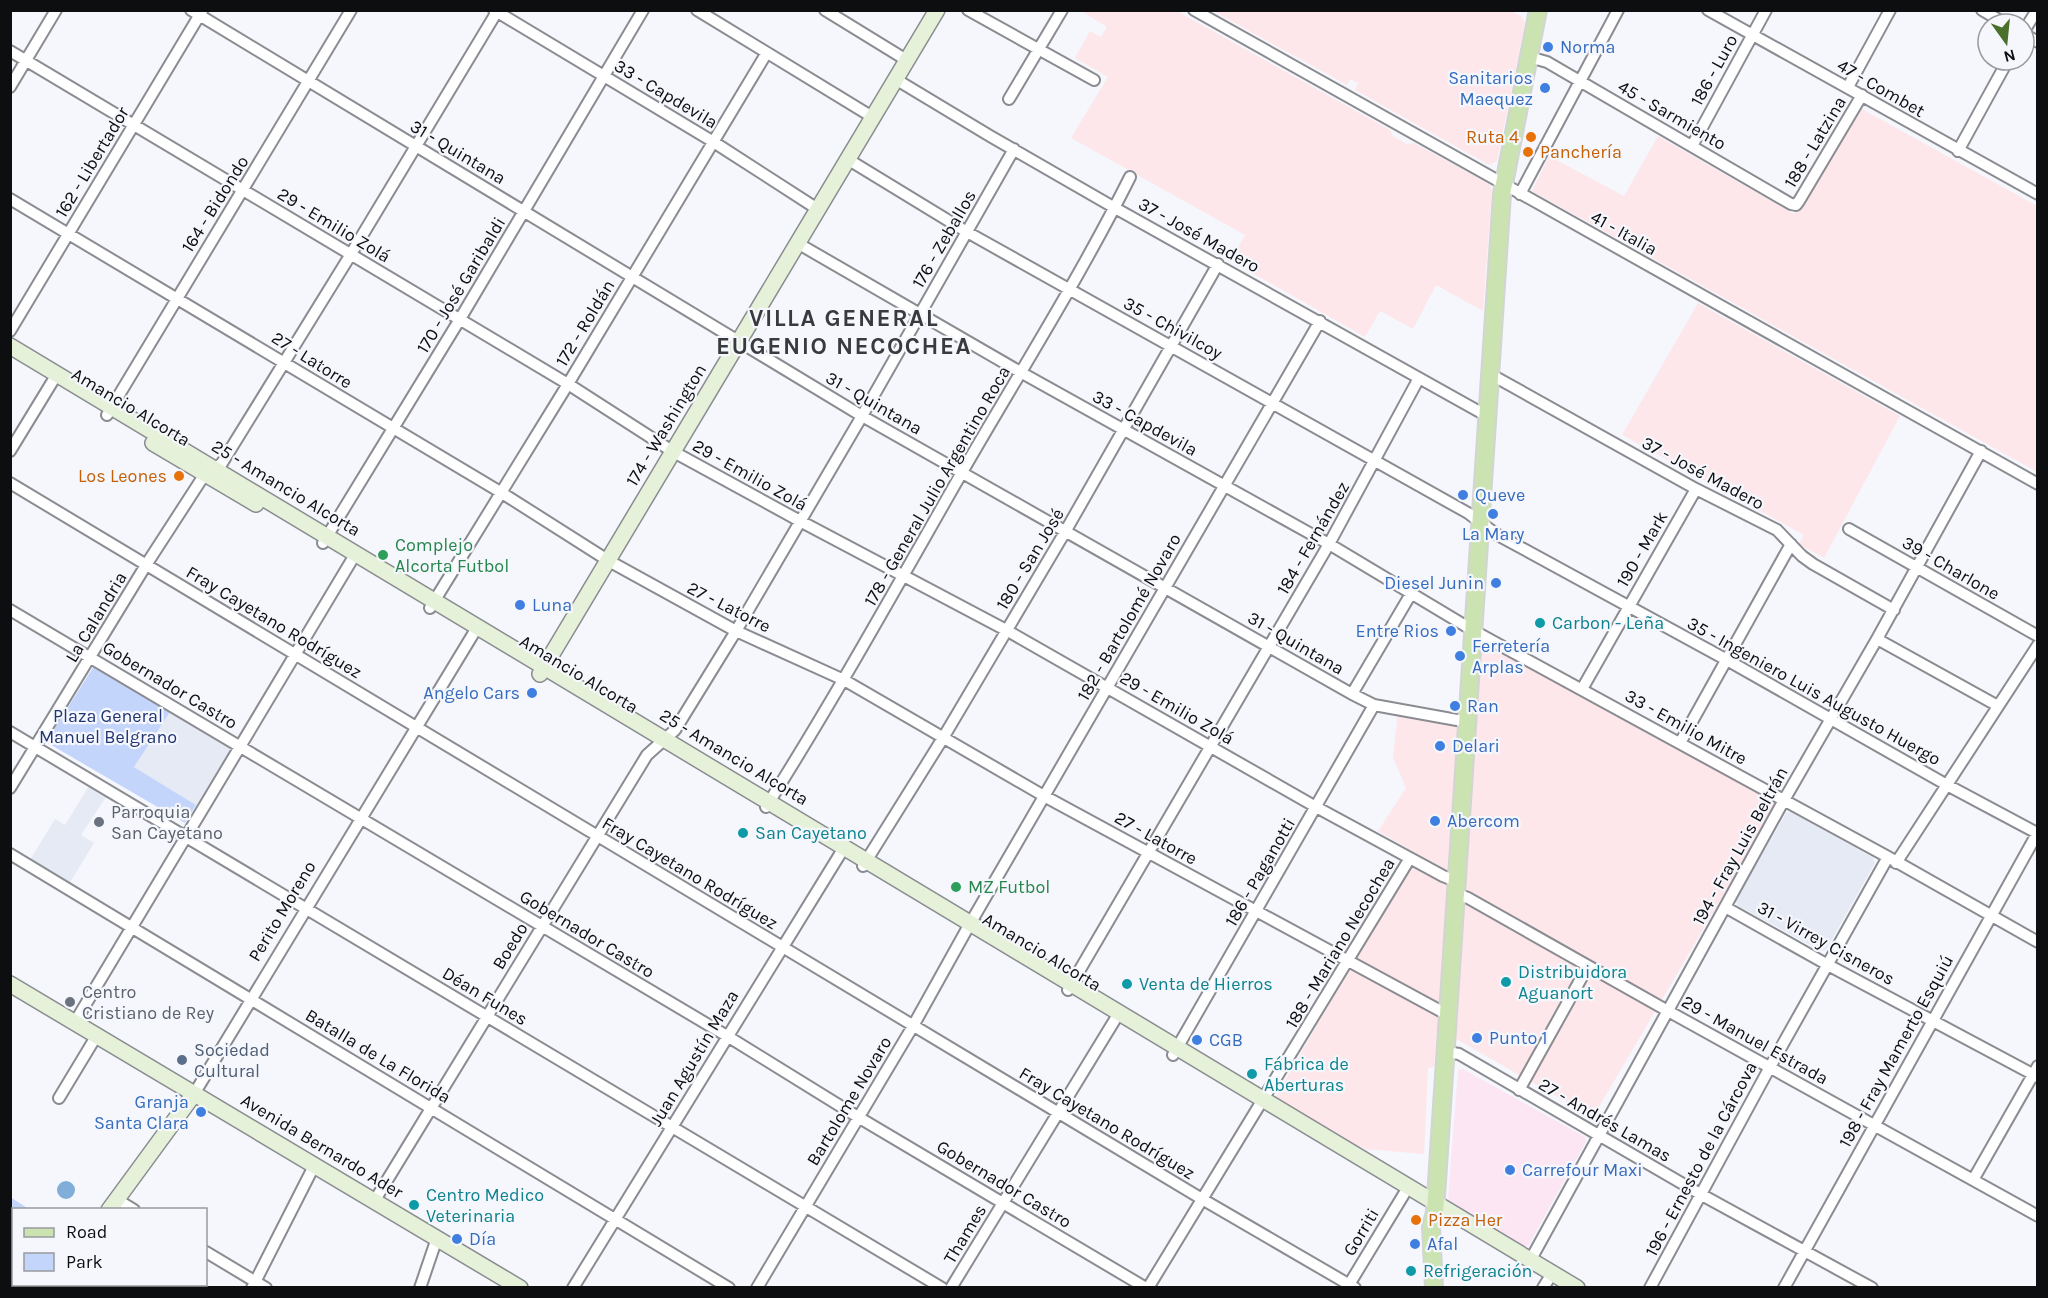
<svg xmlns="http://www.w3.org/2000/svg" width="2048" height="1298" viewBox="0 0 2048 1298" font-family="Karla,sans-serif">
<rect width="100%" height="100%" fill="#f5f7fd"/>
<path fill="#fce6f4" d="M1463,1069L1585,1137L1586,1142L1528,1246L1523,1247L1450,1201L1448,1198L1458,1070Z"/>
<path fill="#fde7ea" d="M1081,11H1177L1390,130L1393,136L1407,144L1414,143L1489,184L1492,189L1483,311L1436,285L1413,329L1380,311L1365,337L1231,261L1245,235L1071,138L1108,77L1075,58L1090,31L1101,37L1107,27Z
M1213,11H1511L1521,16L1525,23L1497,161L1489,165L1355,90L1358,83L1350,79L1347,85Z
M1862,109L2037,206V472L1532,191L1549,156L1624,196L1658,136L1794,214L1856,111Z
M1698,303L1900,416L1824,558L1799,544L1804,535L1622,435Z
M1488,643L1778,802L1593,1117L1437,1028L1434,1067L1428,1068L1424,1154L1365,1149L1360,1146L1359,1148L1275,1098L1416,853L1378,831L1406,788L1393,758L1398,710L1474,722L1478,646Z"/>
<path fill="#e5eaf5" d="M170,712L232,748L196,805L134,767Z
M89,786L106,797L81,835L94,843L69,884L30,860L55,819L65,825Z
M1791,812L1873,858L1875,863L1826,950L1821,951L1737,905L1736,900L1786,813Z"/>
<path fill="#c4d5fb" d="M94,666L170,712L134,767L196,805L185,823L46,742Z
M10,1197L29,1209L14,1210V1284L47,1285L45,1287H11Z"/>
<path fill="#81aed8" d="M57 1190a9 9 0 1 1 18 0a9 9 0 1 1-18 0Z"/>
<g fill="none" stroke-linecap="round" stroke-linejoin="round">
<defs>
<path id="street" d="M191,10L862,416L1352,694L1374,705L1468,722
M494,10L712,141L819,210
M697,10L874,118
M825,10L908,61
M968,10L1094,80
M1194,10L2038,484
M1708,10L2038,194
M1982,10L2006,24
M2024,31L2037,10
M2024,34L2038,42
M10,51L568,384L672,451L800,521L1006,630L1316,807L1443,876L1458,882
M1529,57L1547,62L1791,204L1796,205L1799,201L1862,95
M897,80L990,136L1115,208L1487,416
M10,87L56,10
M1848,87L1890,10
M1009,99L1062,10
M1692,146L1766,10
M1958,151L2008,60
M849,160L967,232L1468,513L1496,534L1727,660L1947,785L2037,833
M1520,194L1618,10
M10,199L502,493L609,561L736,631L844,680L1044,796L1448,1015
M799,244L1022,373L1329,544L1474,631L1888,857L2038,942
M10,331L202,11
M1490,374L1696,489L1777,530L1802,556L1813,564L1894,610
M107,415L351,10
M10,451L57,374
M10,483L1202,1199L1355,1288
M1849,529L2038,636
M323,543L460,319L643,10
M430,608L568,384L766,54
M10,610L727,1036L858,1117L1146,1288
M1877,639L1998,706
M1582,689L1696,489
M1352,694L1412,592
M10,732L942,1288
M1680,743L1791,544
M10,788L146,565L201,480L222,463L351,254L498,10
M766,807C835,698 897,586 961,474C1018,375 1079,279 1130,177
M10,854L729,1288
M1896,863L2038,645
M863,866L943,738L1065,532L1218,264
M1457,894L1468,898L1668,1011L2038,1216
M1725,907L1828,965L2038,1077
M1068,990L1329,544L1419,378
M75,1022L356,553
M1447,1052L1459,1054L1702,1195L1872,1288
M1173,1055L1374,705
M1519,1090L1588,966
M194,1094L478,626
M59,1098L97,1035
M1973,1180L2038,1066
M116,1199L134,1210
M375,1200L647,755L675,730L736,631L862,416L1014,149
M206,1252L266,1288
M1531,1259L1784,800L1877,639L1981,451
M252,1288L315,1164
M420,1288L437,1238
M573,1288L845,846
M757,1288L913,1026L967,929L1320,321
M951,1288L1119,1013
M1148,1288L1410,858
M1347,1288L1404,1194
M1543,1288L1553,1272
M1650,1288L1770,1067L1888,857
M1784,1288L2038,832"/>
<path id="secondary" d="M10,346L1577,1288
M153,443L256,504
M540,674L937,10
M10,984L520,1288
M109,1210L194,1094
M51,1288L53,1284"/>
<path id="primary" d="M1434,1288L1431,1227L1435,1212L1502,194L1538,10"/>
</defs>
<use href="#street" stroke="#8a8c91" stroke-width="14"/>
<use href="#secondary" stroke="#8a8c91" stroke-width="18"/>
<use href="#primary" stroke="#d3d4d4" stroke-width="20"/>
<use href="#street" stroke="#fff" stroke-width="10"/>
<use href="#secondary" stroke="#e5f1d8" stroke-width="15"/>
<use href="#primary" stroke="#cbe3b0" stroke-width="16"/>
</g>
<g fill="#3f7fe0" stroke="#f5f7fd" stroke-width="2">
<circle cx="1548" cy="47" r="6"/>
<circle cx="1545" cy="88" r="6"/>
<circle cx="1463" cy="495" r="6"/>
<circle cx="1493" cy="514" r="6"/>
<circle cx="1496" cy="583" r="6"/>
<circle cx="520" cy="605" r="6"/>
<circle cx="1451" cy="631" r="6"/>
<circle cx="1460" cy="656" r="6"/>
<circle cx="532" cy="693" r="6"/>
<circle cx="1455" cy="706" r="6"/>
<circle cx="1440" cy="746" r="6"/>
<circle cx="1435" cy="821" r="6"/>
<circle cx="1477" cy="1038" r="6"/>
<circle cx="1197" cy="1040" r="6"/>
<circle cx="201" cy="1112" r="6"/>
<circle cx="1510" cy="1170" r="6"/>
<circle cx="457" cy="1239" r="6"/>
<circle cx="1415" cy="1244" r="6"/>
</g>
<g fill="#e8710a" stroke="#f5f7fd" stroke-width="2">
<circle cx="1531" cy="137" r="6"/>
<circle cx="1528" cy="152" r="6"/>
<circle cx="179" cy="476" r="6"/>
<circle cx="1416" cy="1220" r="6"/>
</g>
<g fill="#2e9e5b" stroke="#f5f7fd" stroke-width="2">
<circle cx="383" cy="555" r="6"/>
<circle cx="956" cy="887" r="6"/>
</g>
<g fill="#0f9aa8" stroke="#f5f7fd" stroke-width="2">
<circle cx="1540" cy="623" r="6"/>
<circle cx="743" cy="833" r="6"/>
<circle cx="1506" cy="982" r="6"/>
<circle cx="1127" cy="984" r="6"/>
<circle cx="1252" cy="1074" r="6"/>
<circle cx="414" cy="1205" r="6"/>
<circle cx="1411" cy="1271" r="6"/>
</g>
<g fill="#6b7280" stroke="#f5f7fd" stroke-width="2">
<circle cx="99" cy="822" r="6"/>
<circle cx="70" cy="1002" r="6"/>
</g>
<circle fill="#5c6f8a" stroke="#f5f7fd" stroke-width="2" cx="182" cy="1060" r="6"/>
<g text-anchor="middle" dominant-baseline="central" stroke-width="4.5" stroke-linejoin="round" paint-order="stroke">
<g font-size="18" fill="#366cbe" stroke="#f5f7fd" text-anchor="start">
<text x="1560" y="47">Norma</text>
<text x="1533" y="78" text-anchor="end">Sanitarios<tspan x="1533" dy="21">Maequez</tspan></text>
<text x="1475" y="495">Queve</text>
<text x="1493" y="534" text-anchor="middle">La Mary</text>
<text x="1484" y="583" text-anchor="end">Diesel Junin</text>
<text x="532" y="605">Luna</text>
<text x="1439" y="631" text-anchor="end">Entre Rios</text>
<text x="1472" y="646">Ferretería<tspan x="1472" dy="21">Arplas</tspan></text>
<text x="520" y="693" text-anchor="end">Angelo Cars</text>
<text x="1467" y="706">Ran</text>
<text x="1452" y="746">Delari</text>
<text x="1447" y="821">Abercom</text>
<text x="1489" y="1038">Punto 1</text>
<text x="1209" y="1040">CGB</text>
<text x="189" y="1102" text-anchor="end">Granja<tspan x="189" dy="21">Santa Clara</tspan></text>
<text x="1522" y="1170">Carrefour Maxi</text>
<text x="469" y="1239">Día</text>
<text x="1427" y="1244">Afal</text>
</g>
<g font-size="18" fill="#0d0e10" stroke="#f5f7fd">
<text transform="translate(1714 70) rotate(-61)">186 - Luro</text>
<text transform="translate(1881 88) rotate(30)">47 - Combet</text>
<text transform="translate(666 94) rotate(31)">33 - Capdevila</text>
<text transform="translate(1672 115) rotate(30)">45 - Sarmiento</text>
<text transform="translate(1815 142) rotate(-59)">188 - Latzina</text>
<text transform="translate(458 152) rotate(31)">31 - Quintana</text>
<text transform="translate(92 162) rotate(-59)">162 - Libertador</text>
<text transform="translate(215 204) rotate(-58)">164 - Bidondo</text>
<text transform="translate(334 225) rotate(31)">29 - Emilio Zolá</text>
<text transform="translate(1624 233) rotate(29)">41 - Italia</text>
<text transform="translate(1199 235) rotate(29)">37 - José Madero</text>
<text transform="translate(944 239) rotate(-60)">176 - Zeballos</text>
<text transform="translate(461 285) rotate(-59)">170 - José Garibaldi</text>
<text transform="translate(585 323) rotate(-59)">172 - Roldán</text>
<text transform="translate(1173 328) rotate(29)">35 - Chivilcoy</text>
<text transform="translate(312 360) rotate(32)">27 - Latorre</text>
<text transform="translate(874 403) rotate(30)">31 - Quintana</text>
<text transform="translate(131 407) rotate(31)">Amancio Alcorta</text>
<text transform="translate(1145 423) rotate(29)">33 - Capdevila</text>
<text transform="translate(666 425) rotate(-59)">174 - Washington</text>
<text transform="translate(1703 473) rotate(28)">37 - José Madero</text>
<text transform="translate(750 475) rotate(29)">29 - Emilio Zolá</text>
<text transform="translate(937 486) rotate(-60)">178 - General Julio Argentino Roca</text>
<text transform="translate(286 488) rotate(31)">25 - Amancio Alcorta</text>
<text transform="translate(1313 538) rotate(-60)">184 - Fernández</text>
<text transform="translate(1642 549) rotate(-60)">190 - Mark</text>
<text transform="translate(1030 559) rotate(-59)">180 - San José</text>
<text transform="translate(1951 568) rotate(30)">39 - Charlone</text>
<text transform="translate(729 607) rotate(27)">27 - Latorre</text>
<text transform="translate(96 617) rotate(-59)">La Calandria</text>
<text transform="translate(1129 617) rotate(-60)">182 - Bartolomé Novaro</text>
<text transform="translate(274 622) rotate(31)">Fray Cayetano Rodríguez</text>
<text transform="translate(1296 643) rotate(30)">31 - Quintana</text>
<text transform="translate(579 674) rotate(31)">Amancio Alcorta</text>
<text transform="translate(170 685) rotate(31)">Gobernador Castro</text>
<text transform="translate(1814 691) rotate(29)">35 - Ingeniero Luis Augusto Huergo</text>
<text transform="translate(1177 708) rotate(30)">29 - Emilio Zolá</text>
<text transform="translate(1686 727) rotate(29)">33 - Emilio Mitre</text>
<text transform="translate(734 757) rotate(31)">25 - Amancio Alcorta</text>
<text transform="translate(1156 838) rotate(29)">27 - Latorre</text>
<text transform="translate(1740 846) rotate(-61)">194 - Fray Luis Beltrán</text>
<text transform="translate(1260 872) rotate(-60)">186 - Paganotti</text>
<text transform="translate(690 873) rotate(31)">Fray Cayetano Rodríguez</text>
<text transform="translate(282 911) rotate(-59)">Perito Moreno</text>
<text transform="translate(587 934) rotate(31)">Gobernador Castro</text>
<text transform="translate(1340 943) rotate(-59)">188 - Mariano Necochea</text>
<text transform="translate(1826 943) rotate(29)">31 - Virrey Cisneros</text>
<text transform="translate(510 946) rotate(-59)">Boedo</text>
<text transform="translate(1042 952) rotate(31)">Amancio Alcorta</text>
<text transform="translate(485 996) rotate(31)">Déan Funes</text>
<text transform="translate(1755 1040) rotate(29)">29 - Manuel Estrada</text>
<text transform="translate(1896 1051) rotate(-61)">198 - Fray Mamerto Esquiú</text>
<text transform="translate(378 1056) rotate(31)">Batalla de La Florida</text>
<text transform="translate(694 1058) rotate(-59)">Juan Agustín Maza</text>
<text transform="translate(849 1101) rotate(-59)">Bartolome Novaro</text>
<text transform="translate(1605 1120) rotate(30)">27 - Andrés Lamas</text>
<text transform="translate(1107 1123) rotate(31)">Fray Cayetano Rodríguez</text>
<text transform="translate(322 1146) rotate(31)">Avenida Bernardo Ader</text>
<text transform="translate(1701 1159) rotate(-62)">196 - Ernesto de la Cárcova</text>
<text transform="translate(1004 1184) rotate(31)">Gobernador Castro</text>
<text transform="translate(1361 1232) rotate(-59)">Gorriti</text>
<text transform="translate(965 1234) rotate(-59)">Thames</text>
</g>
<g font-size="18" fill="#c56008" stroke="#f5f7fd" text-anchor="end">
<text x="1519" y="137">Ruta 4</text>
<text x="1540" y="152" text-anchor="start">Panchería</text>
<text x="167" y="476">Los Leones</text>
<text x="1428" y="1220" text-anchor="start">Pizza Her</text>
</g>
<g font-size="18" fill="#27864d" stroke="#f5f7fd" text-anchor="start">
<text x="395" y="545">Complejo<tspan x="395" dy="21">Alcorta Futbol</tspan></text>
<text x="968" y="887">MZ Futbol</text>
</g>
<g font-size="18" fill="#0d838f" stroke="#f5f7fd" text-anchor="start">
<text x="1552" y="623">Carbon - Leña</text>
<text x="755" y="833">San Cayetano</text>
<text x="1518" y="972">Distribuidora<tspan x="1518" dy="21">Aguanort</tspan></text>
<text x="1139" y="984">Venta de Hierros</text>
<text x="1264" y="1064">Fábrica de<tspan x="1264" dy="21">Aberturas</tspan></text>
<text x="426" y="1195">Centro Medico<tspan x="426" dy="21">Veterinaria</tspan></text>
<text x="1423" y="1271">Refrigeración</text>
</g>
<g font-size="18" fill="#203572" stroke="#f5f7fd">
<text x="108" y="716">Plaza General<tspan x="108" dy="21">Manuel Belgrano</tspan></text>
</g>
<g font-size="18" fill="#5b616d" stroke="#f5f7fd" text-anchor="start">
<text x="111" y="812">Parroquia<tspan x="111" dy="21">San Cayetano</tspan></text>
<text x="82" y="992">Centro<tspan x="82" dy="21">Cristiano de Rey</tspan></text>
</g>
<g font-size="18" fill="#4e5e75" stroke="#f5f7fd" text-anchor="start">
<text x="194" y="1050">Sociedad<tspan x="194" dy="21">Cultural</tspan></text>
</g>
<g font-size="24" font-weight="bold" letter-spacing="1.5" fill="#383a3e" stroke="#f5f7fd">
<text x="844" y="318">VILLA GENERAL<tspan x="844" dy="28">EUGENIO NECOCHEA</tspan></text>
</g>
</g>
<rect width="2048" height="1298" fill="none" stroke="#0d0e10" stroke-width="24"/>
<rect x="12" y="1208" width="195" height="78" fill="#f5f7fd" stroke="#989a9e" stroke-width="1.5"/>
<rect x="24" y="1228" width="30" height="9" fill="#cbe3b0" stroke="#989a9e" stroke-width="1.5"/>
<text x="66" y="1238" font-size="18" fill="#0d0e10">Road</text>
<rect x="24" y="1253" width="30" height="18" fill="#c4d5fb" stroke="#989a9e" stroke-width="1.5"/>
<text x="66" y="1268" font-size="18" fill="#0d0e10">Park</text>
<g transform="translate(2006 42) rotate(165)"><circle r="28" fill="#f5f7fd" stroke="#989a9e" stroke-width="1.5"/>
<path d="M0-4.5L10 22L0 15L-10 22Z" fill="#4a702a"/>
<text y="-9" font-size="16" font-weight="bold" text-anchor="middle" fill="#0d0e10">N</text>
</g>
</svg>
